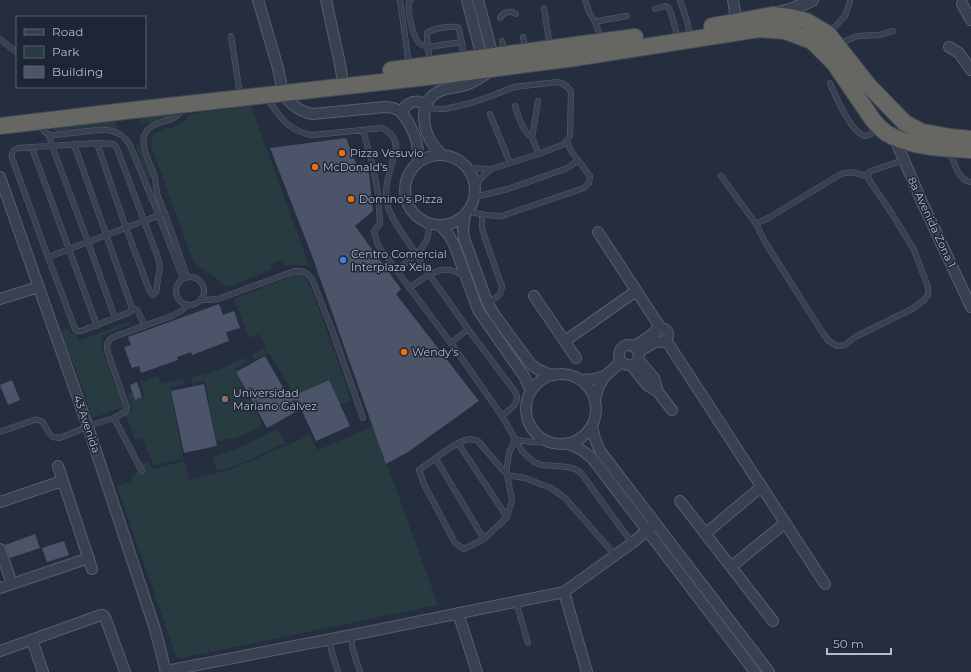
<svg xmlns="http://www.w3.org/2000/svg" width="971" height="672" viewBox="0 0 971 672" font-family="Montserrat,sans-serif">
<rect width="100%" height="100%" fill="#252e3f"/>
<path fill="#273b40" d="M251,106L309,265H284L280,260L270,265L272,269L227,287L215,277L194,263L151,145L153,134L165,128H171L180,124L186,120L190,114Z
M176,112V114C165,120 152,121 141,124L140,116Z
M116,119V123L118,128L99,127L59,132H56L50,127Z
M139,145L152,178L148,180L136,147Z
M295,275H300L306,277C323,317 337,359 351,401L340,405L295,396L269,353L255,360L252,355L266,347L259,334L249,338L234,299Z
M128,322L130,324L129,325L102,336L101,346L123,407L93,418L79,378L60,330L67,328L71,333L76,334L79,339L81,340Z
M243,358L247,362L234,369L262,424L254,430L236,438L216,441L205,381L192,383L193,377C211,373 227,367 243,358Z
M158,376L162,384L182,379L185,384L170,387L183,458L154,466L142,438L135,439L125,414L133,410L128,394L133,392L135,399L145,396L140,382Z
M373,426L438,605L177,659L117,486L130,482C130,480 131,479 132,477C136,472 138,474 137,466L141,462H148L151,467L155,469L184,461L189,480L232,469L310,435L317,450L323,448Z
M277,429L285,443C262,454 241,465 217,471L213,457L246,445Z"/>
<path fill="#4b5468" d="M346,138L358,169L368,164L373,211L355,226L401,289L396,294L479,401L408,452L386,464L311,253L270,148Z
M219,304L223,315L234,311L240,328L226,332L229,341L192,355L191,352L177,357L178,360L141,373L139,366L132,368L124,347L131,345L128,337Z
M265,356L289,398L329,380L350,426L316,441L301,409L267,428L236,372Z
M12,380L20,400L8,405L0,385Z
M137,382L142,397L135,400L130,385Z
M204,384L217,446L184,453L171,391Z
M35,534L40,548L10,558L5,545Z
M64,541L69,555L47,562L42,548Z"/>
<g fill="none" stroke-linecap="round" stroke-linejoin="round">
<defs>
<path id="service" d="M400,0L409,65
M411,0L409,2C407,10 413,38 419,43C422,46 425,46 428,47L462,42
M585,0L589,12L595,22
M680,0L687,21L689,30
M544,8L550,47
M655,9L665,6L668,7L671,13L676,31
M500,18C503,12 511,10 516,14
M829,33L845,16L850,2
M231,36L239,88
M523,37L526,49
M0,39L16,52
M599,39V32L595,22L603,20L627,16
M502,41L505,54
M839,44L857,36L879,35L893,31
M430,63L427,39V33C434,28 451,25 459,28L464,57
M830,83C835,95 852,135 866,136C870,136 875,131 879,128
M266,97C280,116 288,132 313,135L382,128C391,132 396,138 396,148L387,182L386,195L388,207L393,219L429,274L468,329L516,393C520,404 510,409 502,416
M538,101L532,138L539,154
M426,105L430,108L437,109H445L471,103L491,96L514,87L558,82C564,83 568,87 571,92L570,136L564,144L539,154L491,169L468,168
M515,106C519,118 522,130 532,138
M182,107C177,127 149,116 144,137C141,150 152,166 155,178C156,183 156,188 157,193C159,201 163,208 166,216C173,236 180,256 187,277
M490,114L510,163
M40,124C44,133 46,135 55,135C64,134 72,133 81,132C100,129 119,126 130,145L159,216L183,278
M363,130L373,166L378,194L380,224L374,231L376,239L379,247L451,343L502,416L522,451L528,457L534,462L542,465L568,467L577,470L581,473L632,543
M49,135L52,146L88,242L115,318
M74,144L132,308
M32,148L97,326
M950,151C954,162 957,180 971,182
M721,176L756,224L770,217L839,175C850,170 857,173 868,177
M475,187L481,178L491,169
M475,197L508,189L565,169L572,165L578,160
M468,211C480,215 490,216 502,216L584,188L589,183L590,176L571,151L567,141
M482,215V228L484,235L502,287L500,294L488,304
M756,224L765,242L824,335L829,341L837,346L845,345L855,337L912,309L923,301L928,295V287L914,250L891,212L869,180L868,173L871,171L904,160
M48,257L12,158C11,153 12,150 18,148L97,143L113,144L116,146L158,258L160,266L156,292L153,295L150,292L126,228L97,143
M397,271L422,248C428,240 430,233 428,223
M176 291a14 14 0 1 1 28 0a14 14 0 1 1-28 0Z
M409,288C427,276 444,260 465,277
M201,299L206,300L218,299L295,271C305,271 308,273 313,281L332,330L363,418
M145,326L137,310L132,308L131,311L128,313L81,331H78L75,329L48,257L165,213
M451,343L468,329
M114,418L142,471
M0,432L34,420C47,418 44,432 53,437C55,437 58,438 60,438L94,424L114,418L125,412L127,408L126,405L108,353C106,345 107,341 113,337L172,316L181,311L188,305
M549,442C536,443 526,442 515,439L509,453L507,466V475L512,500L507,517L484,539L464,549L455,543L424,484L419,470C432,461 455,442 469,439C472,439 475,440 478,441L507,475L525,478L551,488L565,498L615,555
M458,443L507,517
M436,459L484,539
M516,602L528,643
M352,635V647L360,672
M329,639L332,653L338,672"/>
<path id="minor" d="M258,0L278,68L281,83
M326,0L340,64L342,76
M467,0L482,58
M478,0L493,56
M733,0L735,12L734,21
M962,4L971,20
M949,47L959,53L971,70
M282,93C290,104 299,112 313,114L385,107C390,107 394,108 398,110C403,113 405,117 408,122C416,136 419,146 418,162
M401,112C408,102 415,98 426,105
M894,137L922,202L971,307
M405 190a35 35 0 1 1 70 0a35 35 0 1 1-70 0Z
M442,155C440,152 436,149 434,146C423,131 418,105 436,93C445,87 456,88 466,85C475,82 482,77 490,71
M0,177L88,427L155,629L166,672
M465,214L463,230L464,238L488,304L496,317L530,363L537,369L546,373L555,375
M440,225L448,234L454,244L478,310L524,376L531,391
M598,232L660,327
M534,296L576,358
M0,299L38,287
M654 335a7 7 0 1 1 14 0a7 7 0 1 1-14 0Z
M666,340L825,584
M565,341L636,291
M619 355a10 10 0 1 1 20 0a10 10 0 1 1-20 0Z
M634,347L654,333
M638,352L657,341
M638,359L654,378L658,392
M631,365L647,385L658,392L672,410
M526 409a35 35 0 1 1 70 0a35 35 0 1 1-70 0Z
M581,380L594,379L605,376
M595,399L599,386L605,376L621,362
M592,426L595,439L600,451L769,672
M568,444C578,447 584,451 592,458L755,672
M58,466L92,569
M680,501L773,621
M0,502L62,481
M705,534L761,487
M0,549L12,584
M731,567L785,523
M0,588L89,558
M564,592L587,672
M458,613L477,672
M32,640L43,672
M0,651L101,615H103L105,617L125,672
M166,671L352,635L564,592L632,543L655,524"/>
<path id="tertiary" d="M778,13L793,9L812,0"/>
<path id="trunk" d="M712,26L773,15L790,17L806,21L828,34L869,86L905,123L922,132L950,137L971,139
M391,70L635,37
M0,126L125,111L453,74L574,58L759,29L785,31L812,41L834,63L873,120C877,125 881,129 886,133C909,147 945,149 971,150"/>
</defs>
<use href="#service" stroke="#575e6d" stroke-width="6"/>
<use href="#minor" stroke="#575e6d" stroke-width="12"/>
<use href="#tertiary" stroke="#575e6d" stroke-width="14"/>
<use href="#trunk" stroke="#444b5a" stroke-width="18"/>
<use href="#service" stroke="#39404f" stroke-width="5"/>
<use href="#minor" stroke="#39404f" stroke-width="10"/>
<use href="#tertiary" stroke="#39404f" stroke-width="12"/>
<use href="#trunk" stroke="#666662" stroke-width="16"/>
</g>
<g fill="#e8710a" stroke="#1e2534" stroke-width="1.5">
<circle cx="342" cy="153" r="4"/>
<circle cx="315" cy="167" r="4"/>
<circle cx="351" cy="199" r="4"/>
<circle cx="404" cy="352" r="4"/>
</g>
<circle fill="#3f7fe0" stroke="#1e2534" stroke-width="1.5" cx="343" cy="260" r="4"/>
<circle fill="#8d6e63" stroke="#1e2534" stroke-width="1.5" cx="225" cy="399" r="4"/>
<g text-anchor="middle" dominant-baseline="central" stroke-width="3" stroke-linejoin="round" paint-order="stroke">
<g font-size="11" fill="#b6bbca" stroke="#1e2534" text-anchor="start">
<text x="350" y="153">Pizza Vesuvio</text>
<text x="323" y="167">McDonald's</text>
<text x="359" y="199">Domino's Pizza</text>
<text x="351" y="254">Centro Comercial<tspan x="351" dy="13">Interplaza Xela</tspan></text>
<text x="412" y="352">Wendy's</text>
<text x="233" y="393">Universidad<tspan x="233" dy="13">Mariano Gálvez</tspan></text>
</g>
<g font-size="11" fill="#b6bbca" stroke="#1e2534">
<text transform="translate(932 222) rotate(65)">8a Avenida Zona 1</text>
<text transform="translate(87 424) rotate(71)">43 Avenida</text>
</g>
</g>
<rect x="16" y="16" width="130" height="72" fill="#1e2534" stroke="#5b6170"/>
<rect x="24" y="29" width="20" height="6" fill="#39404f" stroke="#5b6170"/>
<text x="52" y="36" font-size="12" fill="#b6bbca">Road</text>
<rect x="24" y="46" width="20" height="12" fill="#273b40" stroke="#5b6170"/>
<text x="52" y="56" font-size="12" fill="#b6bbca">Park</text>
<rect x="24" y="66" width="20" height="12" fill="#4b5468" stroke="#5b6170"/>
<text x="52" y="76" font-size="12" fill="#b6bbca">Building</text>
<path d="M827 648v6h64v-6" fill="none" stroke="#b6bbca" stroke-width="2"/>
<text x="833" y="648" font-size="12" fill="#b6bbca" stroke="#1e2534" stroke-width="3" paint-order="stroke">50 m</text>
</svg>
